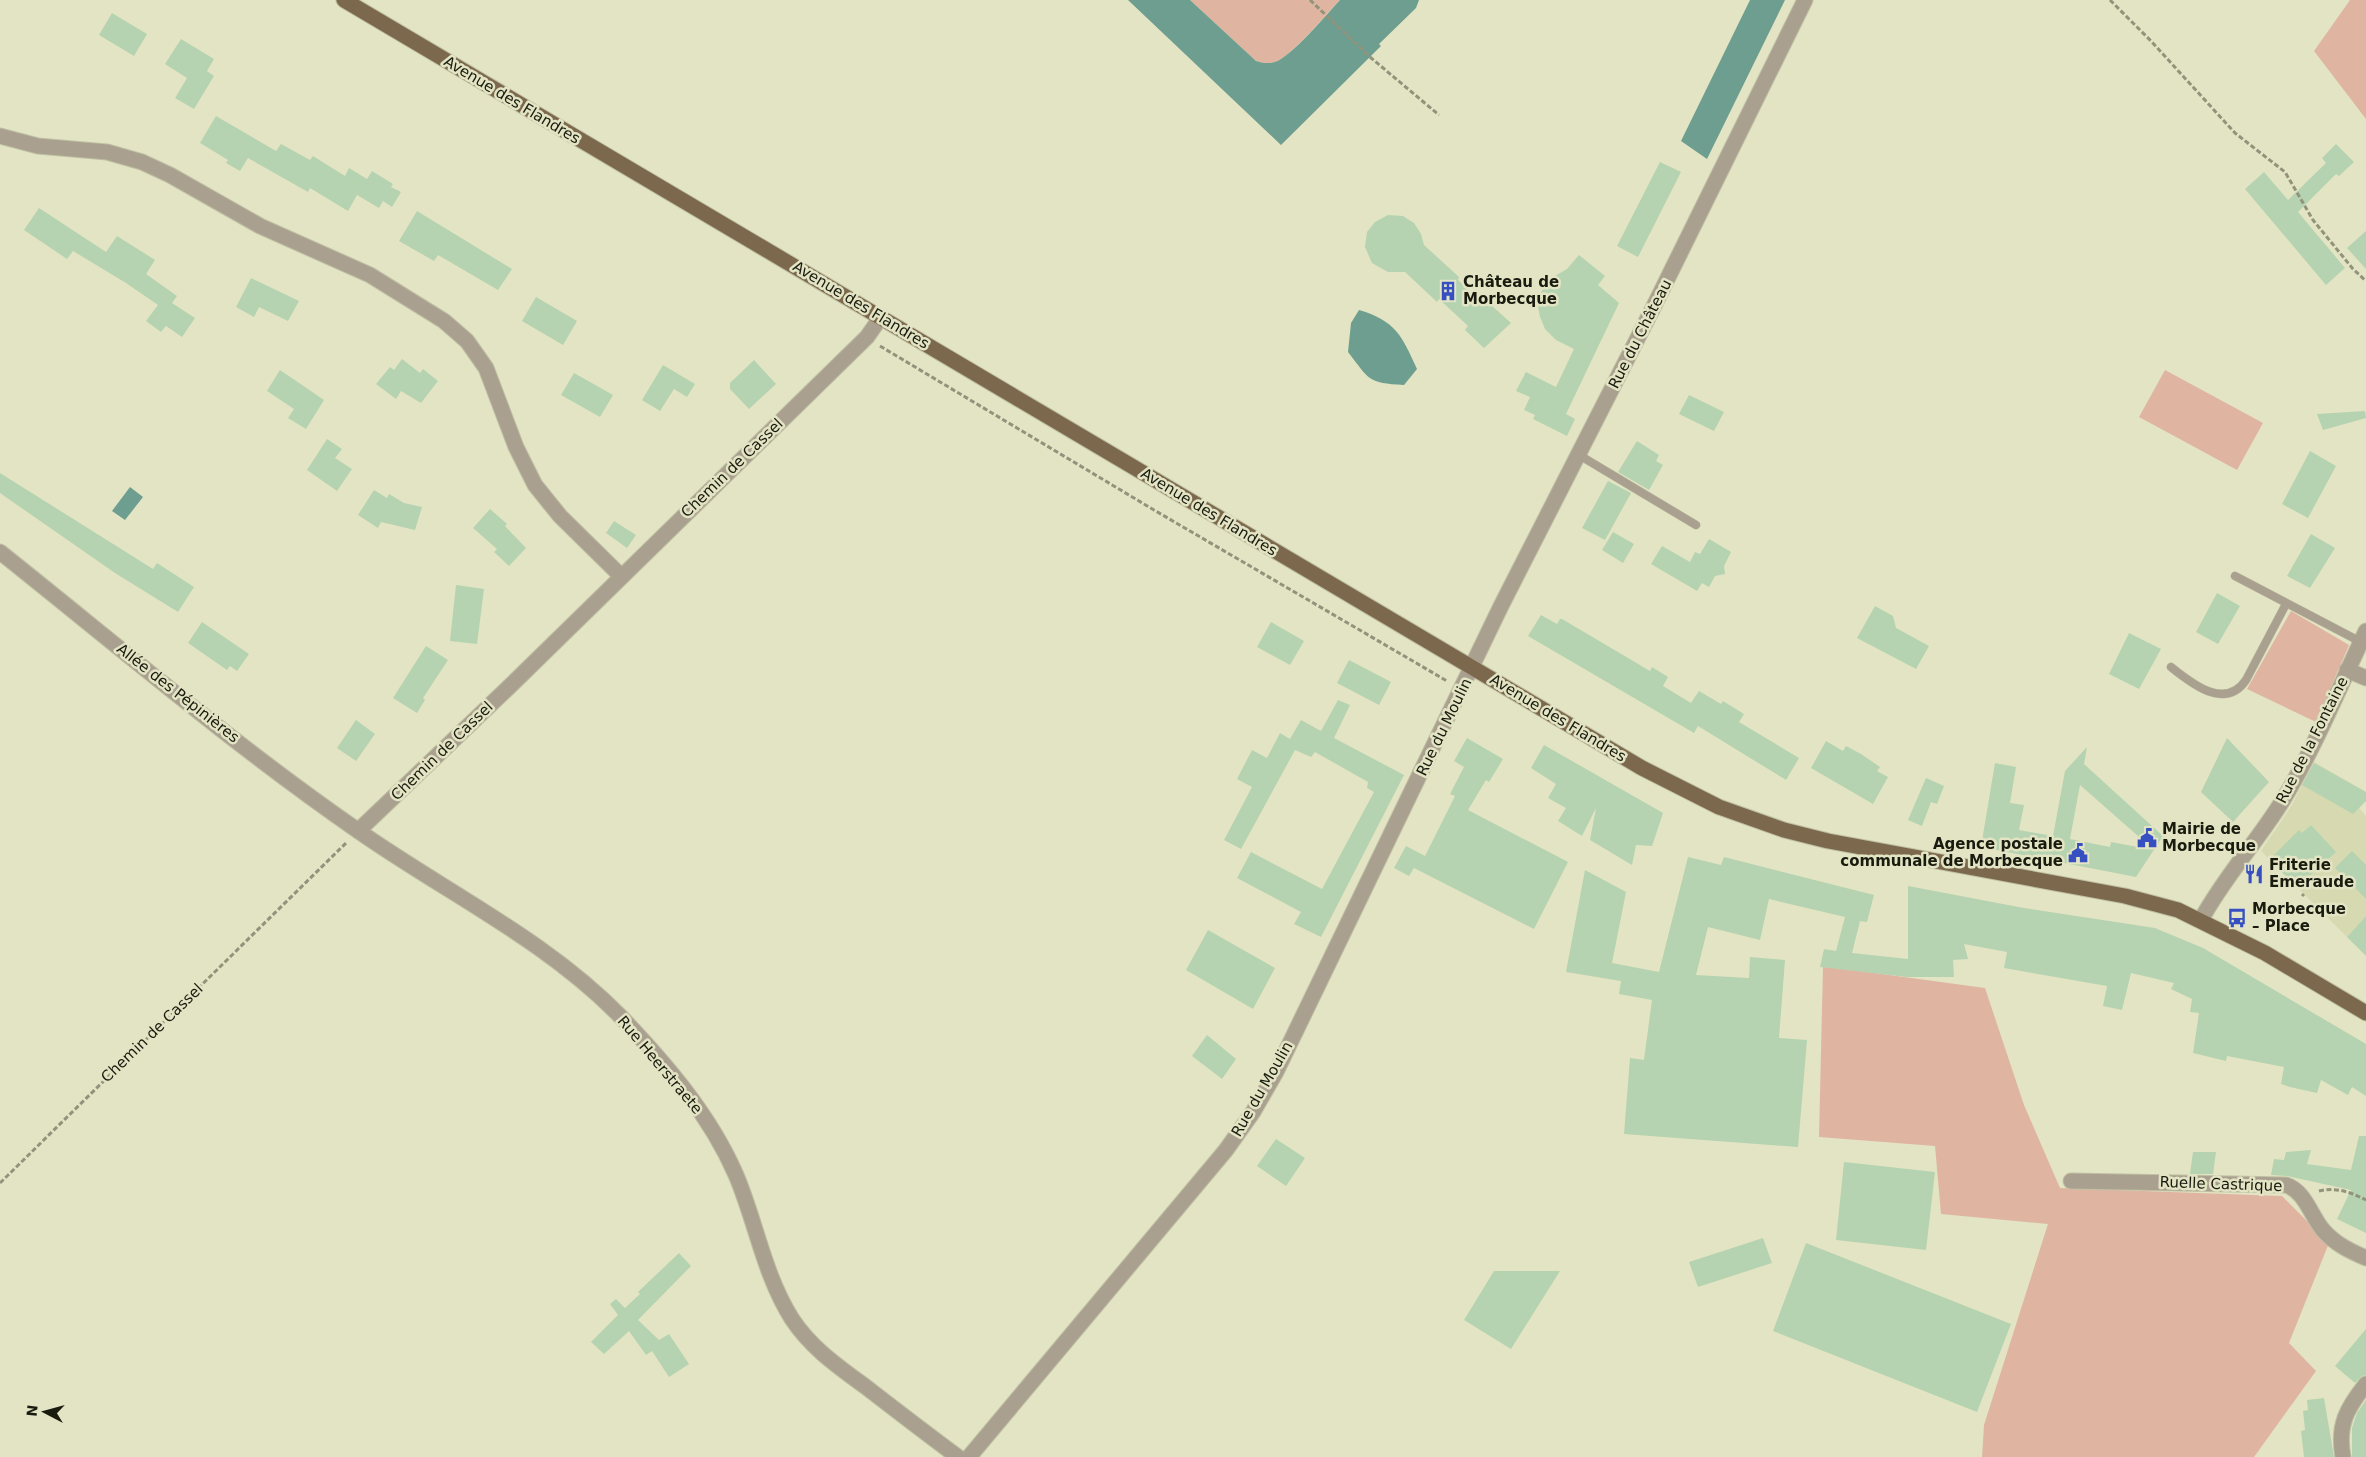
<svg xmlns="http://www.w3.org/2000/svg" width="2366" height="1457" viewBox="0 0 2366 1457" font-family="'DejaVu Sans',sans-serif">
<rect width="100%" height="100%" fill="#e3e4c4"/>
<path fill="#d7d9b1" d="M2314,762L2366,792V801L2359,808L2366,816V916L2347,937L2261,851L2292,805Z"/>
<path fill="#dfb5a2" d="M1190,0H1340C1326,14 1291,57 1275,62C1268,64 1262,63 1256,61Z
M2350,0H2366V119L2314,51Z
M2165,370L2263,423L2237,470L2139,417Z
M2291,611L2349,645L2316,722L2247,689Z
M1823,966L1985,988L2024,1105L2060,1188L2282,1196L2329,1243L2289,1343L2316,1371L2254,1457H1982L1984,1425L2048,1224L1941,1214L1935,1146L1819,1137Z"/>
<path fill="#6d9e8f" d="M1128,0H1190L1256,61C1262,63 1268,64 1275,62C1291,57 1327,14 1340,0H1419L1416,8L1379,44L1381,46L1281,145Z
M1750,0H1785L1707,159L1681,141Z
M1359,310C1396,321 1402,336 1417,369L1404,385C1367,383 1370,380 1348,352L1351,323Z
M130,487L143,497L125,520L112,511Z"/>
<path fill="#b5d3b0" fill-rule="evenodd" d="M112,13L147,34L134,56L99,35Z
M181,39L214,59L207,71L214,76L194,109L175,98L187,78L165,64Z
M216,116L276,151L281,144L310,160L313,156L345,176L349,168L367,179L372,171L393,184L391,187L401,192L392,207L383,201L379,208L357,195L348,211L310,188L308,192L248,158L240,171L226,163L228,160L200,143Z
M2336,144L2354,162L2339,176L2336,174L2298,212L2345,268L2326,285L2245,189L2264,172L2288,200L2326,163L2322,158Z
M1660,162L1681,172L1638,257L1617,246Z
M39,208L106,252L117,236L155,260L146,274L177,296L172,303L195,318L182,337L166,326L161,332L146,321L158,305L126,283L73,251L67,259L24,230Z
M417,211L512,269L498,290L438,255L434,261L399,241Z
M1388,215L1403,216L1414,223L1421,234L1424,245L1459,277L1458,280L1487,306L1491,305L1511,323L1484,348L1465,330L1468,326L1439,299L1437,302L1405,272H1388L1372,263L1365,247L1367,232L1375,222Z
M2366,231V269L2347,248Z
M1579,255L1605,276L1598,285L1619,303L1566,414L1575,419L1567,436L1533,419L1535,415L1524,410L1530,397L1516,391L1526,372L1556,387L1574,349L1556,340L1545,329L1540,317L1538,306L1541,292L1548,280L1567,269Z
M251,278L299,301L288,321L259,307L254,317L236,307Z
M536,297L577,321L563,345L522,321Z
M402,359L420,373L423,369L438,381L421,403L401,391L396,399L376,384L390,367L394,370Z
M754,360L776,384L749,409L730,389V383Z
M663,365L695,384L687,397L674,389L660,411L642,400Z
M280,370L324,400L306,429L288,418L294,409L267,391Z
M574,373L613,395L600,417L561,395Z
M1689,395L1724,412L1714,431L1679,414Z
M2365,411L2366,418L2323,430L2317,414Z
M327,439L342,449L335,458L352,469L337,491L307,470Z
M1637,441L1659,455L1656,461L1663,465L1649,490L1618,472Z
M2310,451L2336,466L2308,518L2282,504Z
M0,473L153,569L157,563L194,587L178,612L115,573L0,493Z
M1608,481L1631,493L1605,540L1582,528Z
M374,490L387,498L389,494L404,503L422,507L415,530L381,522L378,528L358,515Z
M490,509L507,524L505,526L526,548L509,566L494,552L497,549L473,528Z
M614,521L636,535L627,548L606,533Z
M1613,532L1634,544L1623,563L1602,550Z
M2311,534L2335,548L2310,588L2287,576Z
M1709,539L1731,552L1724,566L1725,574L1715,576L1709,587L1702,583L1697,591L1651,564L1662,546L1690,562L1695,552L1700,554Z
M456,585L484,589L477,644L450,641Z
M2217,593L2240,606L2218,644L2196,632Z
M1875,606L1893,616L1896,628L1929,646L1916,669L1857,638Z
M1541,615L1557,624L1560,619H1562L1650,671L1652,667L1668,677L1663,686L1691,703L1699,691L1721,704L1723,701L1744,714L1739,722L1799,758L1786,780L1698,726L1694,733L1528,636Z
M202,622L249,654L237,671L230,666L227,670L188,643Z
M1271,622L1304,641L1290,665L1257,647Z
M2129,633L2161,649L2139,689L2109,674Z
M426,646L448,660L423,698L425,700L417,713L393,698Z
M1349,660L1391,682L1379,705L1337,683Z
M1338,700L1350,705L1334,738L1404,775L1321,937L1294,924L1301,912L1237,878L1251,852L1322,889L1374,792L1367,788L1368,782L1315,752L1311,757L1295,750L1241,849L1224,840L1252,787L1237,779L1252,750L1267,758L1280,733L1290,739L1301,720L1321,731Z
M356,720L375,734L356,761L337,748Z
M1467,738L1503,759L1489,782L1486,780L1468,810L1568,862L1534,929L1414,868L1409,876L1394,868L1406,846L1425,856L1455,796L1450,794L1464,767L1454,761Z
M2227,738L2269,782L2233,822L2201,792Z
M1826,741L1843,751L1846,746L1861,754L1880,767L1877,771L1888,777L1873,804L1811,768Z
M1544,745L1663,813L1652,846L1636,845L1632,865L1590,840L1596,808L1582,836L1558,821L1566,808L1548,798L1556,784L1531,768Z
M2087,747L2084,764L2163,836L2136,877L1981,847L1995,763L2016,767L2010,803L2024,805L2019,830L2053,836L2065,771ZM2080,785L2154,850L2111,842L2110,847L2070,839Z
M2314,763L2366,792V801L2353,814L2302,785Z
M1926,778L1944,786L1937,804L1931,802L1922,826L1908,820Z
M2311,825L2336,852L2297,887L2269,860L2299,830L2302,833Z
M2352,851L2366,865V899L2335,868Z
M1688,857L1721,865L1724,857L1874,895L1867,922L1860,921L1852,953L1908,959V886L2024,908L2155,928L2203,948L2366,1044V1096L2352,1087L2348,1095L2321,1080L2317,1093L2290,1087L2281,1084L2284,1067L2227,1056L2226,1061L2193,1053L2199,1013L2190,1012L2192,999L2171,989L2174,983L2131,973L2122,1010L2103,1006L2107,986L2004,968L2007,952L1964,944L1968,959L1953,960L1954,977H1907L1820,967L1824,949L1836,951L1845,917L1769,899L1760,940L1708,927L1696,975L1749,978L1750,957L1785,960L1779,1038L1807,1040L1798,1147L1624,1134L1630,1058L1644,1060L1652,1000L1619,994L1621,981L1566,972L1585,870L1626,892L1612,963L1659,972Z
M2366,916V956L2347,937Z
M1208,930L1275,968L1253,1009L1186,970Z
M1207,1035L1236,1059L1222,1079L1192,1056Z
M2359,1136H2366V1233L2337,1219L2351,1190L2287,1176L2271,1175L2274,1159L2284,1160L2286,1152L2311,1150L2307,1164L2351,1170Z
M1276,1139L1305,1158L1286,1186L1257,1166Z
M2193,1152H2216L2213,1174H2190Z
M1844,1162L1935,1172L1926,1250L1836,1240Z
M1763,1238L1772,1263L1698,1287L1689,1262Z
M1806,1243L2011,1324L1977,1412L1773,1331Z
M679,1253L691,1266L638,1320L659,1340L669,1334L689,1364L669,1377L652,1351L646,1355L629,1331L604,1354L591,1342L618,1315L610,1304L616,1299L625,1308L640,1294L638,1292Z
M1494,1271H1560L1511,1349L1464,1320Z
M2366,1329V1375L2362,1376L2355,1383L2335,1366Z
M2324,1398L2334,1457H2304L2301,1431L2305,1430L2303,1411L2308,1410L2307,1400Z
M2366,1400V1457H2352V1428L2357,1413Z"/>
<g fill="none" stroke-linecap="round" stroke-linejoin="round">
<defs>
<path id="lane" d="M1579,455L1696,525
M2235,576L2361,642
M2171,667C2191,683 2225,711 2246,680L2286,604"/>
<path id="street" d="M0,136L38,146L107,152L142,162L170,175L260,226L370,275L444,321L467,341L486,368L516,447L535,485L560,516L621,576
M0,552C118,646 233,744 357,830C445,892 545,939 621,1017C666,1064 710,1115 736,1175C756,1222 764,1275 792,1319C811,1348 839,1367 866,1387C897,1411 927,1434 958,1457
M2347,670L2366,678
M358,831L508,688L867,337L881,317
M2201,920C2224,877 2258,841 2283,800C2315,747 2339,688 2366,631
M2071,1181L2286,1185C2305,1191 2311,1216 2323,1230C2335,1244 2350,1251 2366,1258
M969,1457L1226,1150L1253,1112L1276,1072L1501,606L1652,310L1805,0
M2343,1457C2337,1425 2347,1408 2366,1384"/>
<path id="primary" d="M344,0L1642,768L1719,807L1784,830L1828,841L2125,896L2178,910L2265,953L2366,1013"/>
</defs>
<use href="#lane" stroke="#bfc0a3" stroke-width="9"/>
<use href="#street" stroke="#bfc0a3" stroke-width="17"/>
<use href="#primary" stroke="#bfc0a3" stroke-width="17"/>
<path stroke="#92937b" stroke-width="3" stroke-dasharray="5 2.5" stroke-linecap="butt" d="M1310,0L1370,57L1439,115
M2110,0L2151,41L2235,133L2285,172L2313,220L2353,269L2366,281
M880,346L1154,510L1447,681
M2288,882L2290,880
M2302,896L2304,894
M0,1183L347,842
M2319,1191C2337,1187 2350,1192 2366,1200"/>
<use href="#lane" stroke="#aaa090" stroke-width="8"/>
<use href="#street" stroke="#aaa090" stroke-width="15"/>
<use href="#primary" stroke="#7c684c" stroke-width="15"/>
</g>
<defs>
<symbol id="building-bare" viewBox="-9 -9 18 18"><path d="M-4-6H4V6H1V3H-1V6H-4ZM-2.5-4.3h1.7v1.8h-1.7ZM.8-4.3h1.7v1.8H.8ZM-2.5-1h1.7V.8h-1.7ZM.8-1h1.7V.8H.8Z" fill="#3650c2" stroke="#e3e4c4" stroke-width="2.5" paint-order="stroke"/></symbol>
<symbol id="civic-bare" viewBox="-9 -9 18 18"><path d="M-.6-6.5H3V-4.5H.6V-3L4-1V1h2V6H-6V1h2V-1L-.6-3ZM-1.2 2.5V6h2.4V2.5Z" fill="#3650c2" stroke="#e3e4c4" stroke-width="2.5" paint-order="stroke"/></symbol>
<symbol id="restaurant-bare" viewBox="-9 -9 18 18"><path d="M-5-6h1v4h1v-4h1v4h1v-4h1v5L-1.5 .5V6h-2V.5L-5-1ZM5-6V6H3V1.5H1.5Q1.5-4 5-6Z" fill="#3650c2" stroke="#e3e4c4" stroke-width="2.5" paint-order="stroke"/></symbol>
<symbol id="bus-bare" viewBox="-9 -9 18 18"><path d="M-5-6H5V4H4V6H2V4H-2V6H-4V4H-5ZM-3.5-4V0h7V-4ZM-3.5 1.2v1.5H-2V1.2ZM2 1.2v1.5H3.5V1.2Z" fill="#3650c2" stroke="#e3e4c4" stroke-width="2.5" paint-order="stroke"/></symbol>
</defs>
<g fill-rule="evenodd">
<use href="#building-bare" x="1434" y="277" width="28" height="28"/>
<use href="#civic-bare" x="2133" y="824" width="28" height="28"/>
<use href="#civic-bare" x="2064" y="839" width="28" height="28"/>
<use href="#restaurant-bare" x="2240" y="860" width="28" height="28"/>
<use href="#bus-bare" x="2223" y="904" width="28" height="28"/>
</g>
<g text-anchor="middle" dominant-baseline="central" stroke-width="5" stroke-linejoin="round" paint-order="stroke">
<g font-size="15" fill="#1a1b0f" stroke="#e3e4c4">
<text transform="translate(512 100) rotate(31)">Avenue des Flandres</text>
<text transform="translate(861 305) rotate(31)">Avenue des Flandres</text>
<text transform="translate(1640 334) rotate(-63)">Rue du Château</text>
<text transform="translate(732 468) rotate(-44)">Chemin de Cassel</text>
<text transform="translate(1209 512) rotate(31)">Avenue des Flandres</text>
<text transform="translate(178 693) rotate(38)">Allée des Pépinières</text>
<text transform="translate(1558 718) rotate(31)">Avenue des Flandres</text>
<text transform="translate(1444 727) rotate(-64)">Rue du Moulin</text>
<text transform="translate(2312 740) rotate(-63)">Rue de la Fontaine</text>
<text transform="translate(442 751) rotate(-44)">Chemin de Cassel</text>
<text transform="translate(152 1033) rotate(-44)">Chemin de Cassel</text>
<text transform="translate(660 1065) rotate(50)">Rue Heerstraete</text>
<text transform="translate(1262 1089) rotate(-60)">Rue du Moulin</text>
<text transform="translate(2221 1184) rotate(2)">Ruelle Castrique</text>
</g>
<g font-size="15" font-weight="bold" fill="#1a1b0f" stroke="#e3e4c4" text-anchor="start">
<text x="1463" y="282">Château de<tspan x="1463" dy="17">Morbecque</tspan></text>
<text x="2162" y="829">Mairie de<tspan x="2162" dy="17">Morbecque</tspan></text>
<text x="2063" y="844" text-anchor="end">Agence postale<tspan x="2063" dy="17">communale de Morbecque</tspan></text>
<text x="2269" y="865">Friterie<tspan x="2269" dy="17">Emeraude</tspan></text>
<text x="2252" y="909">Morbecque<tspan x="2252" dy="17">– Place</tspan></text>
</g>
</g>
<g transform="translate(45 1412) rotate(276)" stroke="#e3e4c4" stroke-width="4" paint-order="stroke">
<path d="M0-4L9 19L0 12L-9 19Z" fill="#1a1b0f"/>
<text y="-8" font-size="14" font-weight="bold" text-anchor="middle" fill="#1a1b0f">N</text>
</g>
</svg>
